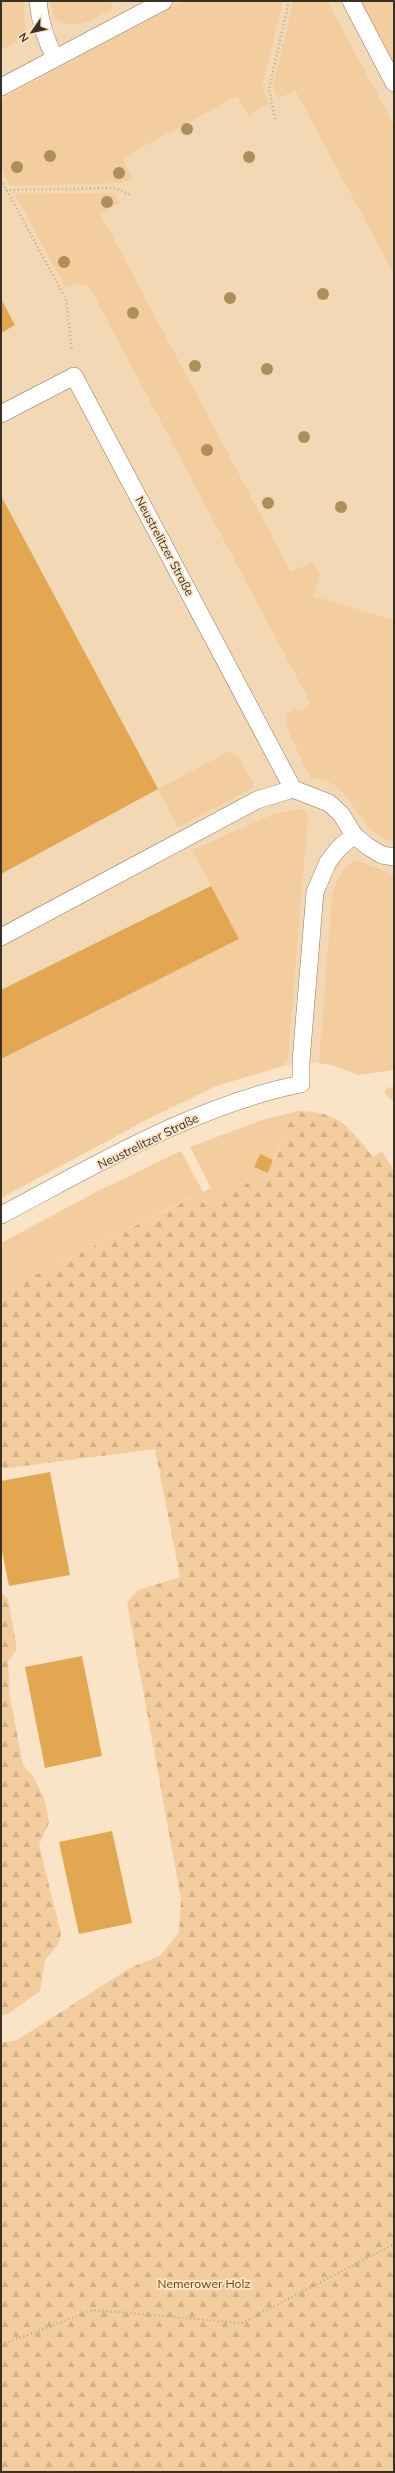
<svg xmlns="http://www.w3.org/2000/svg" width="395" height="2473" viewBox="0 0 395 2473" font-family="Mulish,sans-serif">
<defs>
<pattern id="forest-firs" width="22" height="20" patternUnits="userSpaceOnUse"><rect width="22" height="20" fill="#f3cd9d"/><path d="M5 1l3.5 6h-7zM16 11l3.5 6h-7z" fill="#d1b087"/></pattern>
</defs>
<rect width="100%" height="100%" fill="#fae4c8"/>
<path fill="#f3d8b6" d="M1,1H394V1069L358,1075L336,1066L319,1063L283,1066L216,1086L148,1119L1,1198Z"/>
<path fill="#f3cd9d" d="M1,1H23L26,35L1,50Z
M50,1H110L113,8C94,18 75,34 55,18Z
M183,1H283L262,87L269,104L248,115L237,96L122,158L132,178L122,183L10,186L1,168V99Z
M293,1H327L394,125V274L295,90L278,99L273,86Z
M358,1H394V68Z
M115,193L120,203L100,213L291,572L313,562L320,574L313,596L394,620V842C365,835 358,807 339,789C331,781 320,779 310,777L288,731L286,715L296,709L298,712L311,704L89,286L78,284L65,287L15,194Z
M230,751L239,757L253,783L252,788L178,827L158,789Z
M303,809L308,816L288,1060L283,1066L216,1086L148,1119L1,1198V1059L239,939L192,850L276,813Z
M356,860L394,875V1070L358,1075L336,1066L319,1063L332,895C338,880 341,866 356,860Z
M394,1087V1103L385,1093L386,1088Z
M298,1111L287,1123L285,1136L273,1160L259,1155L255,1167L268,1173L204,1204L198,1194L1,1292V1243L98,1191L181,1151L203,1192L211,1188L190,1147L262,1120Z"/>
<path fill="url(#forest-firs)" d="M298,1111C339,1111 349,1127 373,1157L382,1151L394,1171V2472H1V2043L17,2040L130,1968L161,1955L179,1932L181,1899L127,1602L138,1590L180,1577L155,1449L1,1469V1292L199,1194L204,1204L268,1173L285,1136L287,1123Z
M1,1593L8,1599L17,1649L8,1662L10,1697L23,1765L33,1776L45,1801L49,1823L39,1845L61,1933L58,1945L45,1960L40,1991L8,2014L1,2015Z"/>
<path fill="#e3a651" d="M1,299L15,325L1,333Z
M1,496L158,789L1,874Z
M211,886L239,939L1,1059V990Z
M260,1154L273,1160L268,1173L254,1167Z
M50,1472L70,1575L9,1586L1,1546V1481Z
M82,1656L102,1756L45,1768L25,1667Z
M112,1831L132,1923L79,1934L59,1842Z"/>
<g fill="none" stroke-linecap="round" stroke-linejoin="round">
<defs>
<path id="service" d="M38,1C40,23 45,39 55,58
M351,1L394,83
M1,87L164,1
M1,414L74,376L293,789
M1,937L257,800L293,789L329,803L341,814L354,835L367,846L382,855L394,857
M1,1215C94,1166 198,1104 301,1084V1061L315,892L328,862L338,849L354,835"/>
</defs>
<use href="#service" stroke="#8d7960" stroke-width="18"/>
<path stroke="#bdab94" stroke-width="2.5" stroke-dasharray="1 3" stroke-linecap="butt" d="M275,119L269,89L289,1
M1,180L66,299L72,351
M6,190L115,188L131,195
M1,2345L93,2310L242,2323L394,2244"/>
<use href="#service" stroke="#fff" stroke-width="17"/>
</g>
<g fill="#ae8e5a">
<circle cx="187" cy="129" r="6"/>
<circle cx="50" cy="156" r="6"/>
<circle cx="249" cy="157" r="6"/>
<circle cx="17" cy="167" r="6"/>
<circle cx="119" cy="173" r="6"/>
<circle cx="107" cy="202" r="6"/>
<circle cx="64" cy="262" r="6"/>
<circle cx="323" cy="294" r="6"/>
<circle cx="230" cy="298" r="6"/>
<circle cx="133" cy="313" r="6"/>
<circle cx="195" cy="366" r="6"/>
<circle cx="267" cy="369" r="6"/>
<circle cx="304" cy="437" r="6"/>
<circle cx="207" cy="450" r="6"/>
<circle cx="268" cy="503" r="6"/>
<circle cx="341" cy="507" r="6"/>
</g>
<g text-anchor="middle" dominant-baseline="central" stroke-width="4" stroke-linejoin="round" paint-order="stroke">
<g font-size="12" fill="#3a3126" stroke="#fae4c8">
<text transform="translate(165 546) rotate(62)">Neustrelitzer Straße</text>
<text transform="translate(148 1141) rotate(-26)">Neustrelitzer Straße</text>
</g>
<g font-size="12" fill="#6f4700" stroke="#fae4c8">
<text x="204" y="2283">Nemerower Holz</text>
</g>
</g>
<rect width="395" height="2473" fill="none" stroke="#3a3126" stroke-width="4"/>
<g transform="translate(32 32) rotate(236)" stroke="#fae4c8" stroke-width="3" paint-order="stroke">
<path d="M0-3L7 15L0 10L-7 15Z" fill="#3a3126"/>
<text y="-6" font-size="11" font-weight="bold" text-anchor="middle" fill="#3a3126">N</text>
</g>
</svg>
